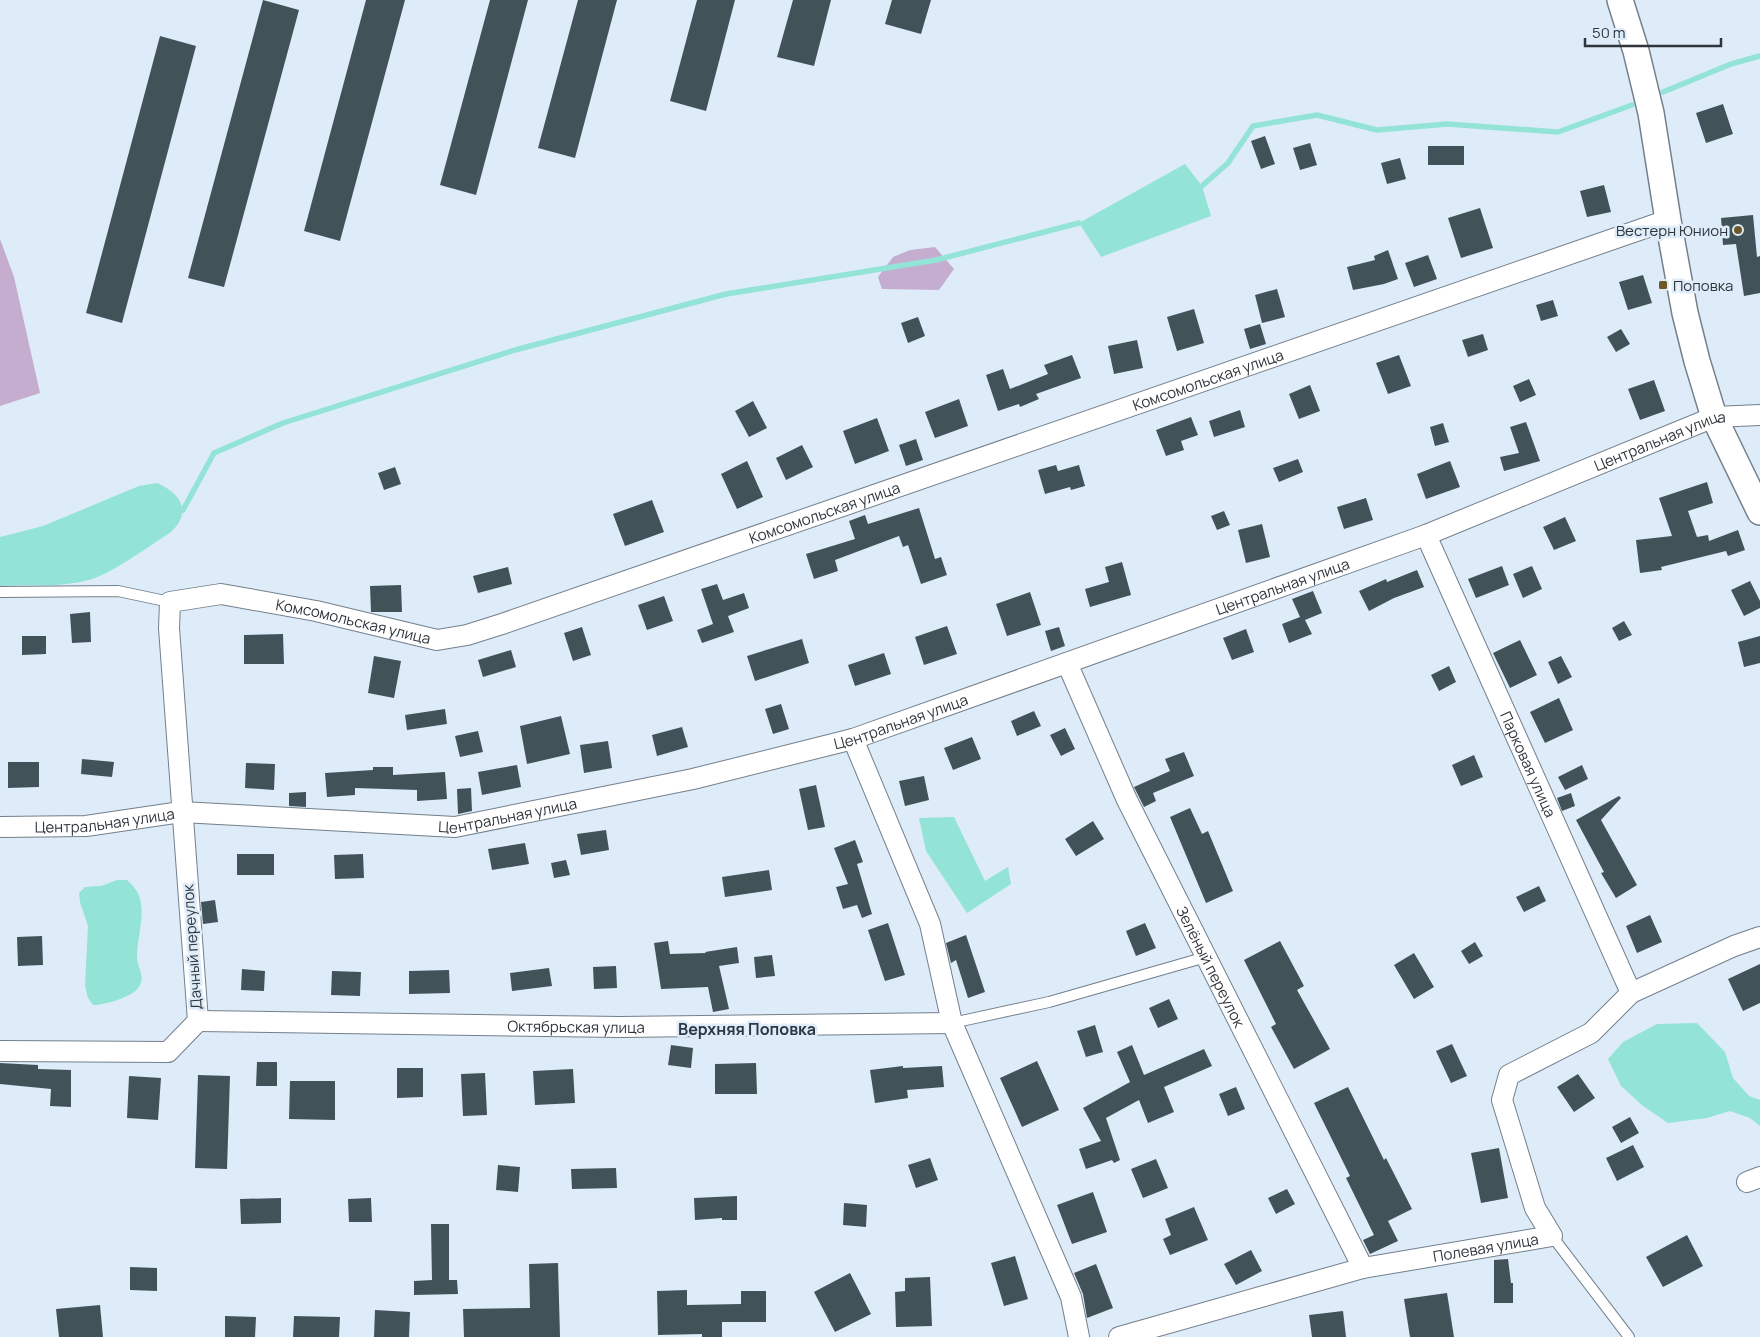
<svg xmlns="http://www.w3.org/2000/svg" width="1760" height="1337" viewBox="0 0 1760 1337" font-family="Manrope,sans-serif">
<rect width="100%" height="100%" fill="#deecfa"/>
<path fill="#c4adcf" d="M0,239L14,277L40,393L0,406Z
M935,247L954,269L939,290L882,289L878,277L893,257L910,250Z"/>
<path fill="#93e3d6" d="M1185,164L1202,186L1211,216L1101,257L1079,223Z
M157,483C180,493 193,511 171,532C149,546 116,571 92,579C65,588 28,584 0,586V537L43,526L139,486Z
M954,817L985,881L1008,867L1011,884L967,913L926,851L919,818Z
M117,880H127C132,885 139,892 140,899C145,917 137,938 137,957C137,968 146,976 139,987C133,997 105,1005 93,1005L88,998L85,986L88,926L80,902L79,893L85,887L101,886Z
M1697,1023L1725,1052L1733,1078L1749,1096L1760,1100V1126L1750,1118L1730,1111L1707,1118L1668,1123L1643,1106L1621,1086L1608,1059L1623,1042L1657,1024Z"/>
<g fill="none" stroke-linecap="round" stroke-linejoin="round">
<path stroke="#93e3d6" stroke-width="5.5" d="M1663,92L1731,64L1760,56
M1202,186L1228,163L1253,126L1317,115L1377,130L1447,124L1558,132L1632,105
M183,510L214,453L283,423L515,350L726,294L936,260L1079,223"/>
</g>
<path fill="#415358" d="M263,0L299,10L224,287L188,278Z
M366,0H405L340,241L304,231Z
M490,0H528L476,195L440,185Z
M578,0H617L575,158L538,148Z
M697,0H735L706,111L670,101Z
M793,0H831L814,66L777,57Z
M892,0H931L921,34L885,24Z
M160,36L196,46L122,323L86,313Z
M1723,104L1733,134L1706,143L1696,113Z
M1265,136L1275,164L1261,169L1251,141Z
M1310,143L1317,165L1300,170L1293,148Z
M1428,146H1464V165H1428Z
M1400,158L1406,179L1387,184L1381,163Z
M1604,185L1611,212L1587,217L1580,191Z
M1480,208L1493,248L1461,258L1448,218Z
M1753,215L1757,257L1760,256V293L1744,296L1736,244L1723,245L1721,218Z
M1388,250L1398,279L1384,284L1353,290L1347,267L1375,260L1374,256Z
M1428,255L1437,279L1414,287L1405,263Z
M1643,275L1652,303L1628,310L1619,282Z
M1277,289L1285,317L1262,323L1255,295Z
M1553,300L1558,316L1541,321L1536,305Z
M1194,309L1204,343L1177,351L1167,317Z
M918,317L925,336L908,343L901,323Z
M1260,324L1266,344L1250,349L1244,329Z
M1621,329L1630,344L1616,352L1607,337Z
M1483,334L1488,350L1468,357L1462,340Z
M1137,340L1143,368L1114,374L1108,346Z
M1072,355L1081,378L1036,394L1039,399L1020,407L1019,404L998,411L986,375L1003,369L1010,389L1048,374L1044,365Z
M1399,355L1411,386L1388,394L1376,363Z
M1529,379L1536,395L1520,402L1513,386Z
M1654,380L1665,411L1640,420L1628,389Z
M1310,385L1320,411L1299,419L1289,394Z
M959,399L968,426L935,438L925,412Z
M753,401L767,428L749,437L735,411Z
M1240,410L1245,427L1214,437L1209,421Z
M1191,417L1198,435L1181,441L1184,450L1166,456L1156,430Z
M877,418L889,451L855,464L843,431Z
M1526,422L1540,461L1504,471L1500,457L1519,453L1510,427Z
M1443,423L1449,442L1435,446L1430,427Z
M916,439L923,460L906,466L899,445Z
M802,445L813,467L786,480L776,458Z
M1298,459L1303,472L1279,482L1273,468Z
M747,461L763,497L737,509L721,474Z
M1450,461L1460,487L1426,499L1417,474Z
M1056,465L1058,471L1079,465L1085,486L1071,490L1070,487L1045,494L1038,470Z
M395,467L401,484L384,490L378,473Z
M1707,482L1713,503L1688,511L1697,537L1708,535L1709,541L1738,530L1745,550L1728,556L1726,551L1661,567L1662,570L1640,573L1636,540L1672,536L1659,498Z
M1366,498L1373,520L1344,529L1337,507Z
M652,500L664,532L625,546L613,514Z
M919,508L935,559L941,557L947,575L921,584L908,545L903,547L899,536L835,560L838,571L814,579L806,554L855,539L849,521L865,515L868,524Z
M1224,511L1230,525L1217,530L1211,516Z
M1565,517L1576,541L1554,550L1543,527Z
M1262,524L1270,557L1246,563L1238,530Z
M1122,562L1131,595L1090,607L1085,589L1109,582L1105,567Z
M1502,566L1509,585L1476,598L1468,579Z
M1532,566L1542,589L1523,598L1513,574Z
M508,567L512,584L478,593L473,576Z
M1417,570L1424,587L1394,598L1369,611L1359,591L1386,579L1387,582Z
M1750,581L1760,601V608L1744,616L1731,590Z
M717,584L723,600L744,593L749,608L728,616L734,632L702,643L697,630L713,624L701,589Z
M401,585L402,612H371L370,586Z
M1313,591L1322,613L1305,620L1312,634L1289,643L1282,624L1300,617L1292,599Z
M1030,592L1041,625L1007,636L996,604Z
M664,596L673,621L647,630L638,605Z
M90,612L91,642L72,643L70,614Z
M1624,621L1632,635L1619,641L1612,628Z
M947,626L957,654L924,665L915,637Z
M582,627L591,655L573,661L564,633Z
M1059,627L1065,646L1051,651L1045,631Z
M1246,629L1254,652L1232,660L1223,638Z
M283,634L284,664H244V635Z
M22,636H46V654L22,655Z
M1760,636V663L1744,667L1738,642Z
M802,639L809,663L755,681L747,656Z
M1520,640L1537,675L1510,688L1493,653Z
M511,650L516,667L483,677L478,660Z
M884,653L891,674L855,686L848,665Z
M374,656L401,661L394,698L368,693Z
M1561,656L1572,677L1558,684L1548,662Z
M1449,666L1456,682L1439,691L1431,675Z
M1559,698L1573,730L1545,743L1530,712Z
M781,704L789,729L773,734L765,709Z
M445,709L447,724L407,730L405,715Z
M1034,711L1041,726L1017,736L1011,721Z
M561,716L570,754L527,764L520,726Z
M682,727L688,747L657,756L652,735Z
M1065,728L1075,749L1061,756L1050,735Z
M478,731L483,752L460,757L455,736Z
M972,737L981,759L953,770L944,748Z
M608,741L612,768L584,773L580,745Z
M1184,752L1194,776L1153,793L1156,801L1144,807L1134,787L1170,771L1165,759Z
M1474,755L1483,777L1461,786L1452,765Z
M82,759L114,762L112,777L81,774Z
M8,762H39V787L8,788Z
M246,763L275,764L274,790L245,788Z
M517,765L521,787L482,795L478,772Z
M1582,765L1588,779L1565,790L1558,777Z
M373,767H393V775L445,772L447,799L417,801V790L355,788V795L327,797L325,773L373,770Z
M924,776L929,800L905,806L899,781Z
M816,785L825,827L808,830L799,789Z
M471,788L472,811L458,814L457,789Z
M306,792V807L289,806V793Z
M1571,793L1575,806L1562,811L1557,798Z
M1619,796L1621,798L1601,820L1637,885L1616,898L1601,873L1604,872L1576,820Z
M1190,808L1202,834L1208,831L1233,891L1206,903L1170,817Z
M1093,821L1104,839L1076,856L1065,839Z
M606,830L609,850L581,855L577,834Z
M855,840L863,862L857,864L872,914L862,918L857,905L843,909L836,887L848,884L834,848Z
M525,843L529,864L492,870L488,849Z
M237,854H274V875H237Z
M363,854L364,878L335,879L334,855Z
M566,860L570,875L554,878L551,863Z
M769,870L772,890L725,897L722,877Z
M1539,886L1546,901L1524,912L1516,897Z
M215,900L218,922L203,924L201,902Z
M1650,915L1662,942L1637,953L1626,926Z
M888,923L905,975L885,981L868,930Z
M1145,923L1156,948L1136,956L1126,931Z
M966,935L985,992L968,998L956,960L951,963L946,943Z
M42,936L43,965L18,966L17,937Z
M668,941L670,954L706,953L705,952L737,947L739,963L719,966L729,1009L713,1012L708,987L661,989L654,943Z
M1280,941L1304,986L1297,990L1330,1049L1294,1069L1271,1027L1276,1024L1244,960Z
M1475,942L1483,956L1469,964L1461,951Z
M1414,953L1434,987L1414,999L1394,965Z
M772,955L775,976L756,978L754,957Z
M1760,964V1003L1743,1011L1728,979Z
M616,966L617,988L594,989L593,967Z
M549,968L552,986L512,991L510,973Z
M242,969L265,971L264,991L241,990Z
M449,970L450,993L409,994V971Z
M332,971L361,972L360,996L331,995Z
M1169,999L1178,1019L1158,1028L1149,1008Z
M1095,1025L1103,1052L1086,1057L1077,1031Z
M1452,1044L1467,1076L1451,1083L1436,1051Z
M671,1045L693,1048L691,1068L668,1065Z
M1132,1045L1144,1075L1204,1049L1212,1066L1164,1087L1174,1112L1148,1123L1139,1100L1106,1118L1120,1160L1114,1163L1112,1160L1086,1169L1079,1149L1101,1141L1083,1108L1130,1082L1117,1052Z
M1037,1061L1059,1110L1022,1127L1000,1078Z
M257,1062H277V1086H256Z
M0,1063L38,1065V1069L71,1070V1107L50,1106L51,1089L0,1084Z
M756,1063L757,1094H715V1064Z
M903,1066V1068L942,1066L944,1087L907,1090L908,1098L875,1103L870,1070Z
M397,1068H423V1097L397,1098Z
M573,1069L575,1103L535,1105L533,1071Z
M485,1073L487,1115L463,1116L461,1074Z
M1578,1074L1595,1098L1574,1112L1557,1087Z
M198,1075L230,1076L227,1169L195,1168Z
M129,1076L161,1078L158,1120L127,1118Z
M290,1081H335V1120L289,1119Z
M1236,1087L1245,1109L1228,1116L1219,1094Z
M1348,1087L1384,1160L1386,1158L1412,1209L1388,1221L1398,1241L1370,1254L1363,1240L1374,1235L1346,1178L1350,1176L1314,1103Z
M1630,1117L1639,1133L1621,1143L1612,1127Z
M1633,1145L1644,1167L1617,1181L1606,1158Z
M1499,1148L1508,1198L1481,1203L1471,1153Z
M930,1158L938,1180L916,1188L908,1165Z
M1156,1159L1168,1188L1143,1198L1131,1169Z
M498,1165L520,1167L518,1192L496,1190Z
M616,1168L617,1188L572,1189L571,1169Z
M1287,1189L1295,1204L1276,1214L1268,1198Z
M1093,1192L1107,1232L1072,1244L1057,1205Z
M737,1196V1220H722V1218L695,1220L694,1198Z
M281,1198V1223L241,1224L240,1199Z
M371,1198L372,1222H349L348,1199Z
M844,1203L867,1205L866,1227L843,1225Z
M1194,1207L1208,1240L1170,1255L1163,1239L1171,1235L1165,1219Z
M431,1224H449V1280H457L458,1294L414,1295V1281L432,1280Z
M1687,1235L1703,1266L1663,1287L1646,1257Z
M1251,1250L1262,1271L1236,1285L1224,1264Z
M1015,1256L1028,1299L1004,1306L991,1263Z
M1508,1259L1511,1283H1513V1303H1494V1260Z
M558,1263L560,1337H464L463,1309L530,1308L529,1264Z
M1096,1264L1113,1308L1087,1318L1083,1294L1074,1273Z
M130,1267L157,1268V1291L130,1290Z
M850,1273L871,1314L835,1332L814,1292Z
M930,1277L932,1326L896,1327L895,1292L905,1291V1278Z
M687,1290V1305L741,1304V1291H766V1322H722V1337H702V1334L658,1335L657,1291Z
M1447,1293L1454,1337H1410L1404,1299Z
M100,1305L103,1337H59L56,1309Z
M375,1310L410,1312L409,1337H374Z
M1343,1311L1346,1337H1312L1309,1315Z
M225,1316L256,1317L255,1337H225Z
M294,1316L340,1317L339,1337H293Z"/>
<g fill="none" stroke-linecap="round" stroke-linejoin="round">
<defs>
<path id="service" d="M0,592L118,591L170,602
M952,1023L1049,1002L1206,957
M1552,1236L1629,1337"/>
<g id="minor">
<path id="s1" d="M1426,535L1631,993"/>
<path id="s2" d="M1067,663L1127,800L1363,1268"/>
<path d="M853,739L930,924L952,1023L1071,1297L1079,1337"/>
<path id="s3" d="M0,827L86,826L181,812L455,827L693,779L853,739L1426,535L1714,417L1760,415"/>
<path id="s4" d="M198,1021L620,1027L952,1023"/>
<path id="s5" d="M0,1051L168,1052L198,1021L169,628L170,602L221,594L316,611L437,640L467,635L502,624L1668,220"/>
<path d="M1747,1182L1760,1177"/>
<path id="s6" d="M1119,1337L1363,1268L1552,1236L1535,1208L1502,1100L1509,1075L1591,1033L1631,993L1734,946L1760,937"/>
</g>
<path id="tertiary" d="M1620,0L1636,51L1651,113L1668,220L1685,313L1697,361L1714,417L1760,512"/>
</defs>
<use href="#service" stroke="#737f8b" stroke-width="12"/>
<use href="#minor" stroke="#737f8b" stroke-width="22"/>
<use href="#tertiary" stroke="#737f8b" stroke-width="28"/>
<use href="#service" stroke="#fff" stroke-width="10"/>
<use href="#minor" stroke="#fff" stroke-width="20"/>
<use href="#tertiary" stroke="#fff" stroke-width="25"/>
</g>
<g fill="#6d5827" stroke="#deecfa" stroke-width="2">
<circle cx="1738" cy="230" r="5"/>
<rect x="1658" y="280" width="10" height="10" rx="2.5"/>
</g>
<g text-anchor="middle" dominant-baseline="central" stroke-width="5" stroke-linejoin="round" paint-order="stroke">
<g font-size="15" fill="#2f353a" stroke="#deecfa" text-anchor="end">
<text x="1728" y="230">Вестерн Юнион</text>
<text x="1673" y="285" text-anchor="start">Поповка</text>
</g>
<g font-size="15" fill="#2f353a" stroke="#deecfa">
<text stroke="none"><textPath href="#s5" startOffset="1718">Комсомольская улица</textPath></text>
<text stroke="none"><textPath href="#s3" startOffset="1725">Центральная улица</textPath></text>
<text stroke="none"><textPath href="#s5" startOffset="1312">Комсомольская улица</textPath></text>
<text stroke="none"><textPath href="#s3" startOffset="1320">Центральная улица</textPath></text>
<text stroke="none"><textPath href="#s5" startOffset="818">Комсомольская улица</textPath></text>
<text stroke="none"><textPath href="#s3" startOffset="915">Центральная улица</textPath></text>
<text stroke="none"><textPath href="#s1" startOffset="251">Парковая улица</textPath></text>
<text stroke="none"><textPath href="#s3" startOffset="510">Центральная улица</textPath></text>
<text stroke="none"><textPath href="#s3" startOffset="105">Центральная улица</textPath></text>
<text transform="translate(192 947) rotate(-94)">Дачный переулок</text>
<text stroke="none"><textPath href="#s2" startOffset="336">Зелёный переулок</textPath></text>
<text stroke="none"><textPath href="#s4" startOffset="378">Октябрьская улица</textPath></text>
<text stroke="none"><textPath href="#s6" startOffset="378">Полевая улица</textPath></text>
</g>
<g font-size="16" font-weight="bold" fill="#2d3842" stroke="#deecfa">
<text x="747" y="1029">Верхняя Поповка</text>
</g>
</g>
<path d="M1585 38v8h136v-8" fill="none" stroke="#2f353a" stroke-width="2.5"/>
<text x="1592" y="38" font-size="15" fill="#2f353a" stroke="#deecfa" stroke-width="4" paint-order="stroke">50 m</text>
</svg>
